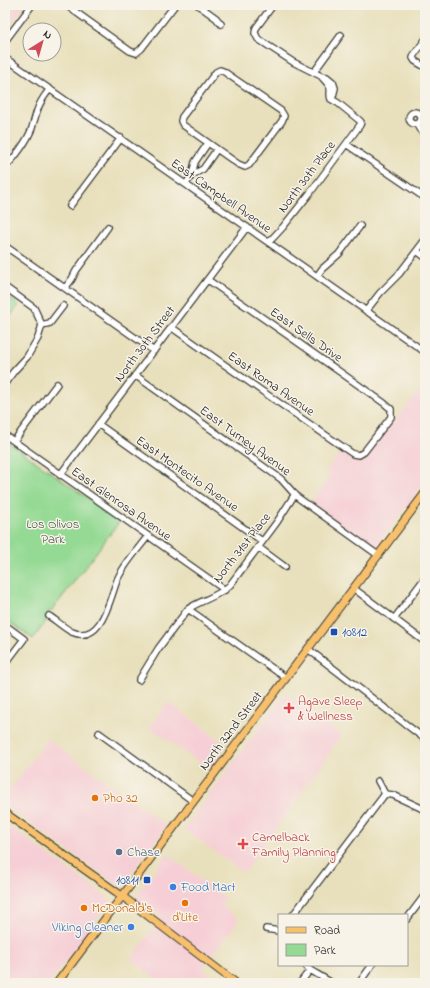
<svg xmlns="http://www.w3.org/2000/svg" width="430" height="988" viewBox="0 0 430 988" font-family="'Indie Flower',sans-serif">
<rect width="100%" height="100%" fill="#f7f3e8"/>
<filter id="ink" filterUnits="userSpaceOnUse"><feTurbulence type="fractalNoise" baseFrequency=".025" numOctaves="2"/><feDisplacementMap in="SourceGraphic" scale="8" xChannelSelector="R" yChannelSelector="G"/><feConvolveMatrix kernelMatrix="1 2 1 2 8 2 1 2 1" color-interpolation-filters="sRGB"/></filter>
<filter id="wash" filterUnits="userSpaceOnUse"><feTurbulence type="fractalNoise" baseFrequency=".012" numOctaves="4" result="noise"/><feDisplacementMap in="SourceGraphic" scale="16" xChannelSelector="R" yChannelSelector="G"/><feGaussianBlur stdDeviation="0.9" result="paint"/><feColorMatrix in="noise" values="0 0 0 0 0 0 0 0 0 0 0 0 0 0 0 0 0 1.4 0 .05"/><feComposite in="paint" operator="in"/></filter>
<g filter="url(#wash)">
<rect width="100%" height="100%" fill="#e8e0bc"/>
<path fill="#f6cfd6" d="M5,5H25L5,32Z
M425,384V483L375,548L311,503L330,475L325,471L342,451L361,463Z
M286,693L342,735L244,873L184,829Z
M168,702L226,745L209,769L149,727Z
M48,739L167,826L126,880L117,885L5,805V796Z
M5,824L111,900L49,983H5Z
M167,854L225,898L221,905L239,920L202,968L221,983H162L131,959L162,917L138,899L137,894Z"/>
<path fill="#95da94" stroke="#587b58" d="M7,295L19,305L5,323V297Z
M5,440L120,521L51,612L49,611L45,617L47,620L33,639L5,619Z"/>
</g>
<g filter="url(#ink)">
<g fill="none" stroke-linecap="round" stroke-linejoin="round">
<defs>
<path id="minor" d="M66,5L130,51L136,53L141,49L175,5
M198,5L216,18L221,24
M273,5L256,28L255,33L258,39L293,62L321,76L327,77L333,82L335,88L333,96L331,99
M425,40L414,55L413,58L415,61L425,67
M5,41L32,5
M5,58L425,352
M220,70L223,71L281,111L284,116L282,121L249,165L245,167L238,164L183,125L181,121L182,117L216,72Z
M314,72L341,35
M321,76C324,80 329,84 330,88C331,92 329,95 331,99
M409 118a6 6 0 1 1 12 0a6 6 0 1 1-12 0Z
M417,125L420,130L425,134
M346,144L425,198
M5,167C14,159 28,140 32,128C37,111 38,103 50,89
M192,175L195,162L208,143
M186,184L192,175L203,169L217,149
M70,206L121,138
M269,242L283,227L310,193L360,125L361,122L359,120L338,103L331,99
M5,246L154,351
M417,251L425,257
M317,276L322,269L339,254L360,226
M5,287L34,308L42,325
M65,288L72,279L76,271L108,227
M366,311L380,293L399,274L425,240
M42,325L50,323L63,306
M171,327L259,389L353,454L359,455L364,452L391,417V409L384,403L286,334L208,280
M135,375L281,479L297,497L378,555
M5,383L14,371L27,357L38,338L42,325
M98,424L262,541
M5,435L225,590
M14,441L57,384
M60,475L247,227
M258,547L285,567
M353,588L425,642
M188,609L286,678
M49,616C57,621 64,628 72,632C103,645 110,596 118,578C125,563 138,549 148,536
M394,619L425,578
M5,625L24,639L5,664
M308,649L425,739
M139,680L158,649L188,609C201,600 218,597 230,585L277,522L295,494
M99,733L193,801
M378,781L385,794
M293,915L385,794L393,795L421,808L425,811
M407,919L425,895
M266,929L279,931
M305,965L310,970L332,983
M300,983L310,970
M359,983L372,965"/>
<path id="major" d="M5,813L122,896L236,983
M57,983L425,493"/>
</defs>
<use href="#minor" stroke="#3b3934" stroke-width="8"/>
<use href="#major" stroke="#3b3934" stroke-width="9"/>
<use href="#minor" stroke="#fff" stroke-width="5.5"/>
<use href="#major" stroke="#f7c06c" stroke-width="7"/>
</g>
</g>
<g fill="#1a4fb4" stroke="#f7f3e8" stroke-width="1.5">
<rect x="330" y="628" width="8" height="8" rx="2"/>
<rect x="143" y="876" width="8" height="8" rx="2"/>
</g>
<g fill="#e0444e" stroke="#f7f3e8" stroke-width="1.5">
<path d="M287 702h4v4h4v4h-4v4h-4v-4h-4v-4h4z"/>
<path d="M241 838h4v4h4v4h-4v4h-4v-4h-4v-4h4z"/>
</g>
<g fill="#e8710a" stroke="#f7f3e8" stroke-width="1.5">
<circle cx="95" cy="798" r="4"/>
<circle cx="185" cy="903" r="4"/>
<circle cx="84" cy="908" r="4"/>
</g>
<circle fill="#5c6f8a" stroke="#f7f3e8" stroke-width="1.5" cx="119" cy="852" r="4"/>
<g fill="#3f7fe0" stroke="#f7f3e8" stroke-width="1.5">
<circle cx="173" cy="887" r="4"/>
<circle cx="131" cy="927" r="4"/>
</g>
<g text-anchor="middle" dominant-baseline="central" stroke-width="3" stroke-linejoin="round" paint-order="stroke">
<g font-size="13" fill="#1c1c1c" stroke="#f7f3e8">
<text transform="translate(307 177) rotate(-53)">North 30th Place</text>
<text transform="translate(221 196) rotate(35)">East Campbell Avenue</text>
<text transform="translate(306 335) rotate(35)">East Sells Drive</text>
<text transform="translate(145 344) rotate(-53)">North 30th Street</text>
<text transform="translate(271 384) rotate(35)">East Roma Avenue</text>
<text transform="translate(245 441) rotate(36)">East Turney Avenue</text>
<text transform="translate(187 474) rotate(35)">East Montecito Avenue</text>
<text transform="translate(121 504) rotate(35)">East Glenrosa Avenue</text>
<text transform="translate(242 548) rotate(-52)">North 31st Place</text>
<text transform="translate(231 731) rotate(-53)">North 32nd Street</text>
</g>
<g font-size="13" fill="#405540" stroke="#f7f3e8">
<text x="53" y="524">Los Olivos<tspan x="53" dy="15">Park</tspan></text>
</g>
<g font-size="13" fill="#164399" stroke="#f7f3e8" text-anchor="start">
<text x="342" y="632">10812</text>
<text x="139" y="880" text-anchor="end">10811</text>
</g>
<g font-size="13" fill="#be3a42" stroke="#f7f3e8" text-anchor="start">
<text x="298" y="701">Agave Sleep<tspan x="298" dy="15">&amp; Wellness</tspan></text>
<text x="252" y="837">Camelback<tspan x="252" dy="15">Family Planning</tspan></text>
</g>
<g font-size="13" fill="#c56008" stroke="#f7f3e8" text-anchor="start">
<text x="103" y="798">Pho 32</text>
<text x="92" y="908">McDonald's</text>
<text x="185" y="917" text-anchor="middle">d'Lite</text>
</g>
<g font-size="13" fill="#4e5e75" stroke="#f7f3e8" text-anchor="start">
<text x="127" y="852">Chase</text>
</g>
<g font-size="13" fill="#366cbe" stroke="#f7f3e8" text-anchor="start">
<text x="181" y="887">Food Mart</text>
<text x="123" y="927" text-anchor="end">Viking Cleaner</text>
</g>
</g>
<rect width="430" height="988" fill="none" stroke="#f7f3e8" stroke-width="20"/>
<rect x="278" y="914" width="130" height="52" fill="#f7f3e8" stroke="#9f9d96"/>
<rect x="286" y="927" width="20" height="6" fill="#f7c06c" stroke="#9f9d96"/>
<text x="314" y="934" font-size="12" fill="#1c1c1c">Road</text>
<rect x="286" y="944" width="20" height="12" fill="#95da94" stroke="#9f9d96"/>
<text x="314" y="954" font-size="12" fill="#1c1c1c">Park</text>
<g transform="translate(42 42) rotate(37)"><circle r="19" fill="#f7f3e8" stroke="#9f9d96"/>
<path d="M0-3L7 15L0 10L-7 15Z" fill="#d1495b"/>
<text y="-6" font-size="11" font-weight="bold" text-anchor="middle" fill="#1c1c1c">N</text>
</g>
</svg>
